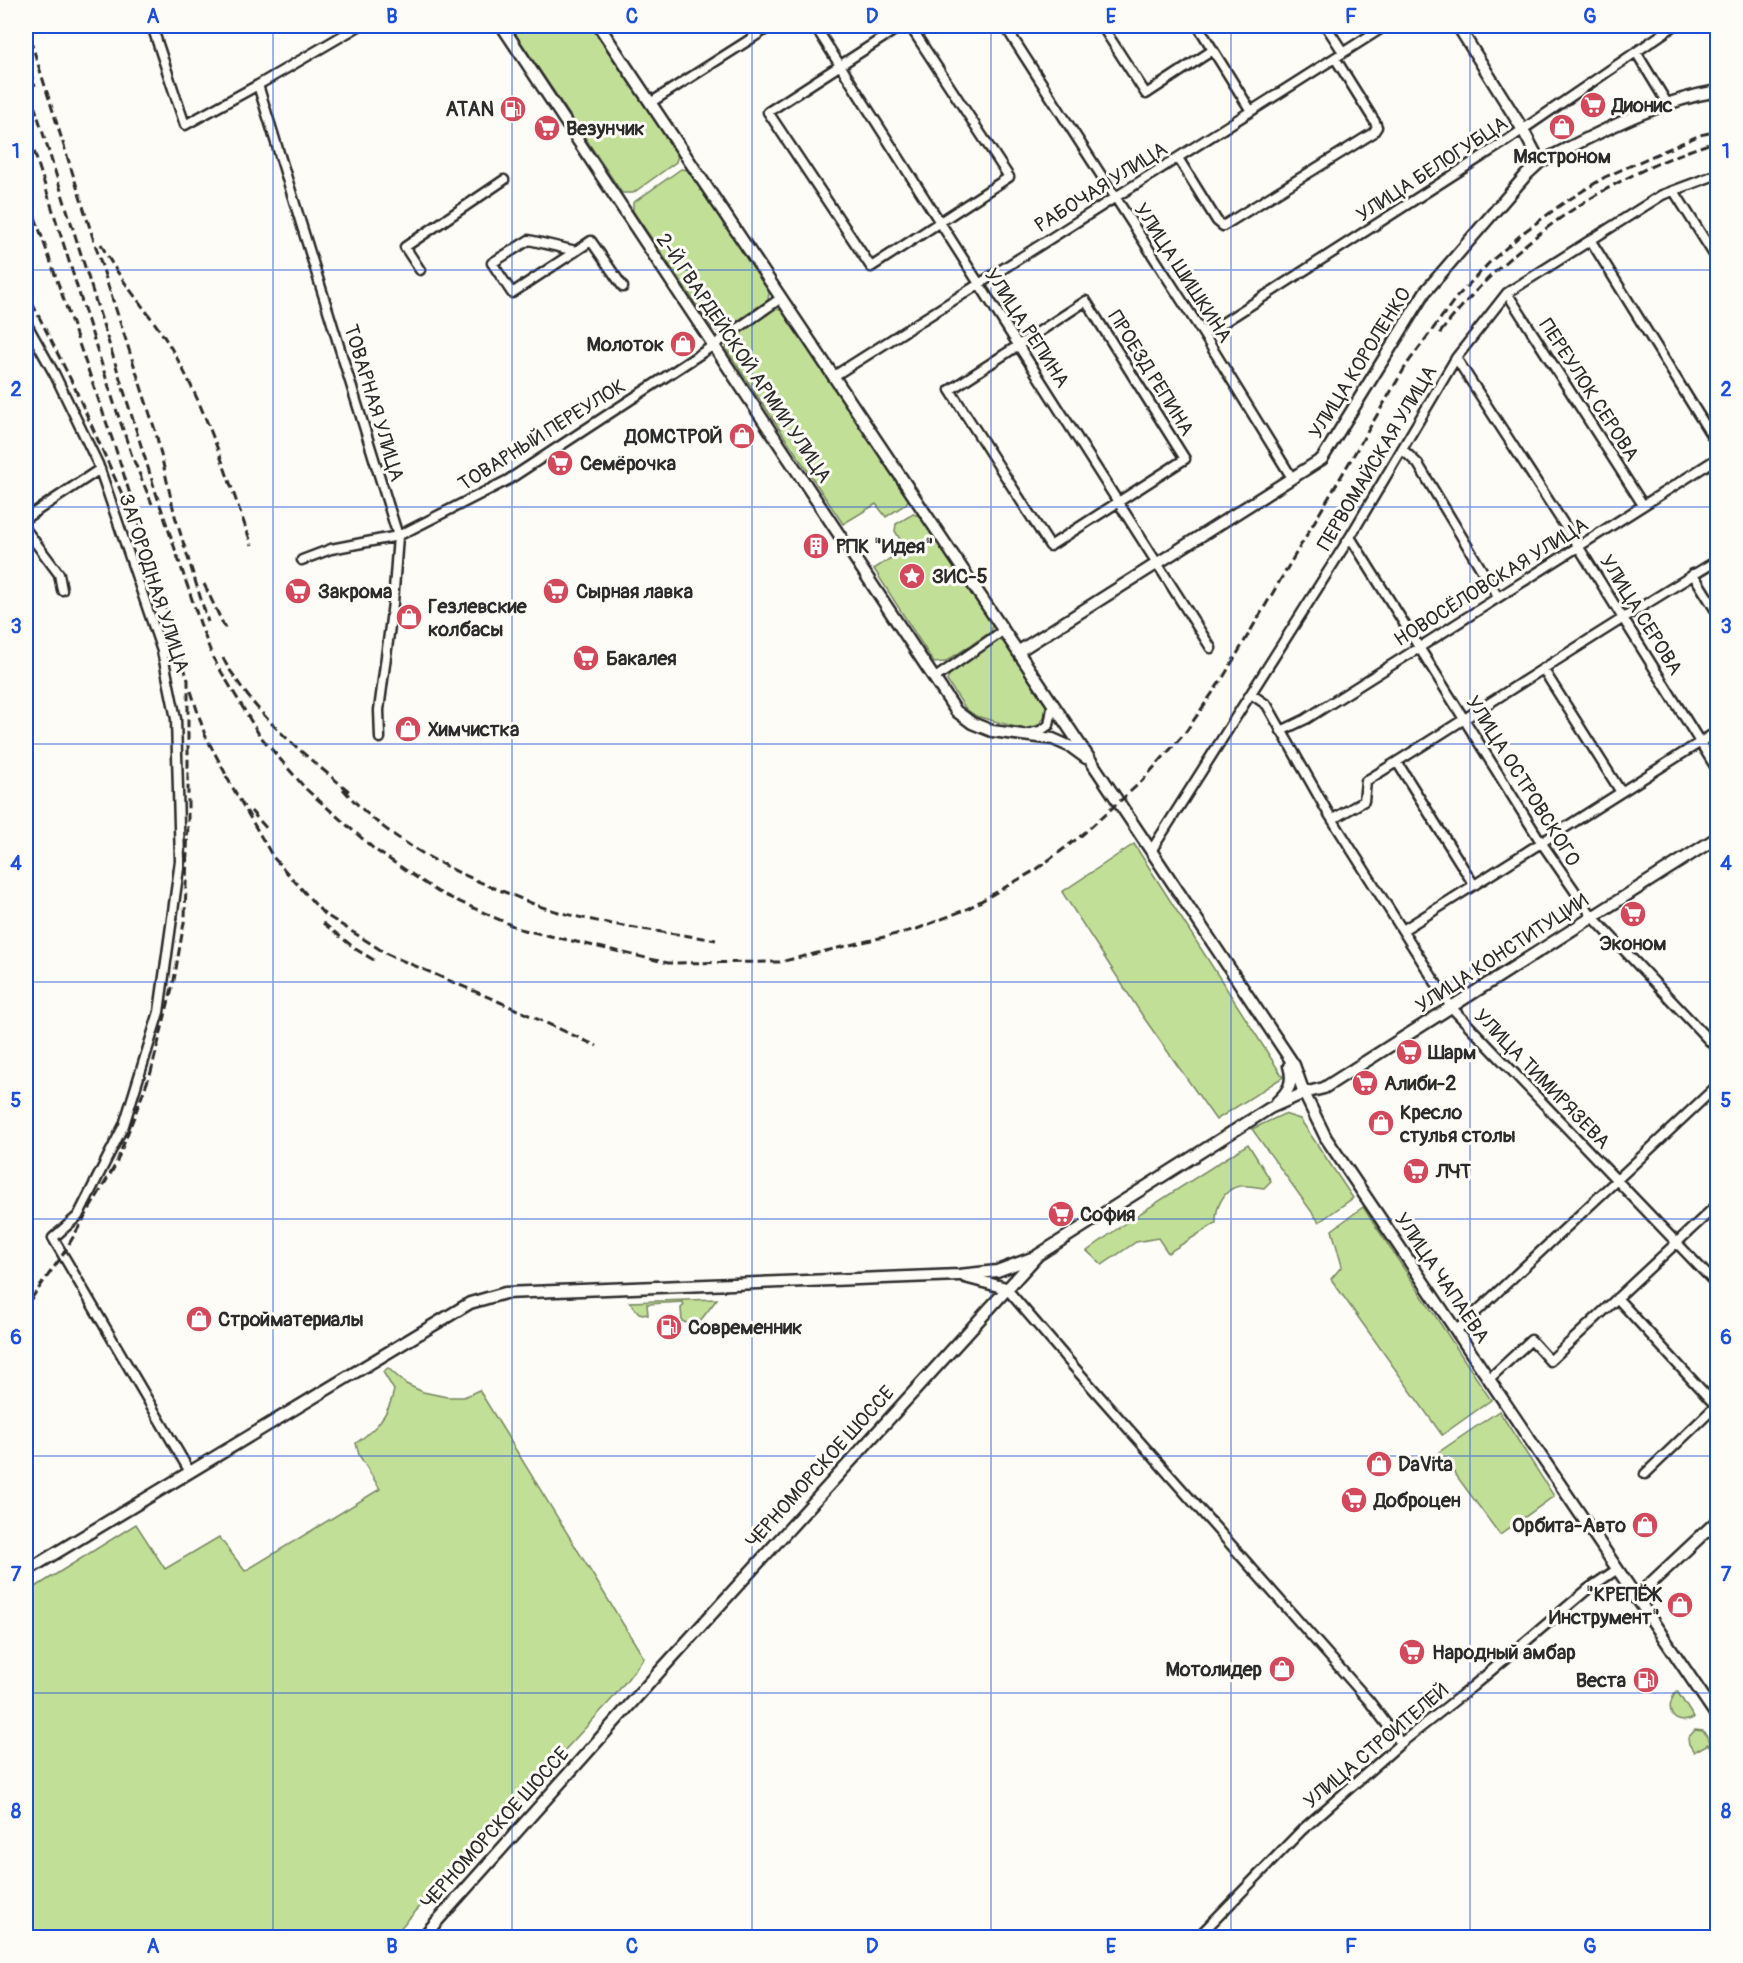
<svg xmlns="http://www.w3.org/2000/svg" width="1743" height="1963" viewBox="0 0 1743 1963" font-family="Pangolin,sans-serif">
<rect width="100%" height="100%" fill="#fdfcf7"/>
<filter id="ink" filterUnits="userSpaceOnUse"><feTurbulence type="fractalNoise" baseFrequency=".0167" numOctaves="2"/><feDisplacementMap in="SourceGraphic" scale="12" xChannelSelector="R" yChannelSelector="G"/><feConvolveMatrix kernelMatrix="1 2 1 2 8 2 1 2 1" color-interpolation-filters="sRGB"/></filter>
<g filter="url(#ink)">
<path fill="#c2df97" stroke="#768561" stroke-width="1.5" d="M510,26H591L678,155L676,162L633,193H622Z
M681,169L688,170L769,292L768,300L721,332L713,329L633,211V203Z
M775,308L782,311L909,498L906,504L886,517L876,504L843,524L726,349L727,339Z
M913,514L920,516L992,624L991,632L945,662L934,663L874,569L903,550V544L895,531L896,524Z
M996,639L1005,642L1046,705L1044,717L1038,727L1027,730L976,716L966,709L947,681L951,669Z
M1134,844L1283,1077L1216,1120L1144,1018L1062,892Z
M1284,1114L1300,1119L1353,1198L1319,1222L1252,1129Z
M1248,1144L1271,1181L1264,1188C1257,1187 1247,1185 1240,1186C1224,1188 1215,1208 1216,1223L1168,1253L1158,1238L1136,1242L1102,1265L1087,1251L1128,1221Z
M1363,1207L1491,1400L1442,1435L1331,1279L1342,1266L1332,1230Z
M717,1299L697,1325H691L682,1321L681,1308L684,1305L683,1302L647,1304L648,1315L639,1313L629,1302Z
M388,1368L406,1384L423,1392L447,1397H464L479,1390L644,1658L612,1699L392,1937H26V1593L136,1524L165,1569L219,1537L245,1571L380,1489L359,1455L356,1443C376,1429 389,1415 394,1390L383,1372Z
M1499,1411L1554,1496L1500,1535L1439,1452Z
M1677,1691L1694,1718C1672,1728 1663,1708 1677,1691Z
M1695,1730L1703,1731L1717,1752V1760L1708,1744L1694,1752L1689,1744L1688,1738Z"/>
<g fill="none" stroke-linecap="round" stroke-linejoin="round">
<defs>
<path id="street" d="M152,26L185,125L258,85L359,26
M815,26L1211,648
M901,26L768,112L871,267L1009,177L910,26
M1005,26L1204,335L1292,478
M1102,26L1146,94L1213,50
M1198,26L1251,111
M1326,26L1343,52
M1636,52L1667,103
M258,85L398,536L393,603L379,710L380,738
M650,103L771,26
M1178,158L1217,221L1223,226L1373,133L1377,127L1375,122L1335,58
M1674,191L1718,261
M1591,241L1718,446
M576,251L529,240L492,263L512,293L591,241L623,287
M420,270L405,247L504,180
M1507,293L1643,505
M1086,301L1185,459L1050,546L950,390Z
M26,323L55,375L98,464L162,651L176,719L180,861L159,1012L124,1125L78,1216L53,1238L190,1472
M1204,335L1509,139L1674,26
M1456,358L1578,546L1718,771
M834,376L1385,26
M1402,449L1418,464L1498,597
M26,518L100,469
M26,530L59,574L62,590
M1350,537L1541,842L1592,916L1718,1050
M302,560L331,549L398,536L508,480L714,345L781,298
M1693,574L1718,614
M1543,669L1621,792
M935,678L1004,630
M1251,694L1267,705L1327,811L1451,1007L1718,1286
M1281,731L1306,719L1420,647L1718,458
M1027,734L1040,731L1049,725L1053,703
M1397,762L1474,885
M1333,819L1364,801L1366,781C1484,708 1599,631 1718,560
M1151,851L1350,537L1456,358L1507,293L1662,195L1718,174
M1403,930L1718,731
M1006,1288L1073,1366L1369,1701L1401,1743
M1617,1298L1716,1406
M1456,1331L1718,1085
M1489,1379L1531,1340L1550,1361L1718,1204
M1645,1474L1718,1404
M1197,1938L1302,1830L1401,1743L1473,1686L1588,1589L1616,1570"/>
<path id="secondary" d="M502,26L956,711L972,723L992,731L1053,739L1071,747L1086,758
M599,26C830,372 1063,718 1294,1065L1304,1093L1326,1138L1718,1718
M1458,26L1523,130L1540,162
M1019,651L1322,459L1425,292L1526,175L1540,162C1597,134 1655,101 1718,91
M1277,1102C1289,1091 1294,1082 1289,1066
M965,1277L1006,1288
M26,1571L470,1303L505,1293L959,1275L997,1271L1032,1258
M1635,1598L1718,1520
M422,1938L660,1671L1038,1255L1270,1108L1304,1093L1324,1088L1718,837"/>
</defs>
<use href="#street" stroke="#2b2b2b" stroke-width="13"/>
<use href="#secondary" stroke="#2b2b2b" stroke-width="15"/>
<use href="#street" stroke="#fdfcf7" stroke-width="8"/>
<use href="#secondary" stroke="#fdfcf7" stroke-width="10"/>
<path stroke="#2b2b2b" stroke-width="3" stroke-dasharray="9 4.5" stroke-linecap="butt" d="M26,26L113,301
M26,58L35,86
M26,79L155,490L201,626L213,658L260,736L306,789L374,849L438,892L520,929L668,963L780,962L917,929L967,909L1037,869L1082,835L1141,782L1185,733L1224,676L1407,364L1455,299L1489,263L1524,232L1562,204L1605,177L1700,135L1718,131
M26,126L115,406L132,456L152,504
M26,173L34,199
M26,191L118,456L188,680V821L185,917L174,980L151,1072L116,1164L62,1256L26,1306
M101,244C119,280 147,309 168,343C206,405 227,477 252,545
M26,291L73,384L122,494
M111,294L156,433L175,516L208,622
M1440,333C1510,242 1608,175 1718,141
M204,584L225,628
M223,658C227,667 233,674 238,682C267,726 310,759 350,792
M191,691L205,735L230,782
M226,776L273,857L323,913L387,954L502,1003L597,1046
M343,789C385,838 447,870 507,893C520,898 532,904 545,908C600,925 659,931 716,940
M251,811L268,830
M323,923L357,950L374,960"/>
</g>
</g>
<path fill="none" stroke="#1d4ed8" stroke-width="1.5" stroke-opacity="0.55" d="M273,26V1938M512,26V1938M752,26V1938M991,26V1938M1231,26V1938M1470,26V1938M26,270H1718M26,507H1718M26,744H1718M26,982H1718M26,1219H1718M26,1456H1718M26,1693H1718"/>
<defs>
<symbol id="supermarket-disc" viewBox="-11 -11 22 22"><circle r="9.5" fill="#d1495b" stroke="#fdfcf7"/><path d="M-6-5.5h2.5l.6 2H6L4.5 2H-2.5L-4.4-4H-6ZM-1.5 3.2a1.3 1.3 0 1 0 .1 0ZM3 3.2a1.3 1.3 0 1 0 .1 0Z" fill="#fff"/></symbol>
<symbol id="fuel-disc" viewBox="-11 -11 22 22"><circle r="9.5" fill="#d1495b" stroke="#fdfcf7"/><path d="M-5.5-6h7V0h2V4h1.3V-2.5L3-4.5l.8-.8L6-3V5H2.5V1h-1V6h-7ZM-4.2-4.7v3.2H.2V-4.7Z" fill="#fff"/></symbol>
<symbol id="shop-disc" viewBox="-11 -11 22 22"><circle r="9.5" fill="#d1495b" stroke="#fdfcf7"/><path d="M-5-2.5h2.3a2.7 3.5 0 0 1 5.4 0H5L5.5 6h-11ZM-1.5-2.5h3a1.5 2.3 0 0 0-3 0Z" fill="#fff"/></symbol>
<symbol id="building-disc" viewBox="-11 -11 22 22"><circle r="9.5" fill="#d1495b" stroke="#fdfcf7"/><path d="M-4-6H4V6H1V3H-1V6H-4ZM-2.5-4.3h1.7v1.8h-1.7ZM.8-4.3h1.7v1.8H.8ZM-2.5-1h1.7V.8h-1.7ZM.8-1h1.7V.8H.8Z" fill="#fff"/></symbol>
<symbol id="sight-disc" viewBox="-11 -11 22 22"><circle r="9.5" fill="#d1495b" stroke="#fdfcf7"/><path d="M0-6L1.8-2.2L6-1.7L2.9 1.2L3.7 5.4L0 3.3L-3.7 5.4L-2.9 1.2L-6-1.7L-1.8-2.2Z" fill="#fff"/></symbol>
</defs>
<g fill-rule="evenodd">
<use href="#supermarket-disc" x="1578" y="90" width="30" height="30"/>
<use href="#fuel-disc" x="498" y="94" width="30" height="30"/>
<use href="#shop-disc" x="1547" y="112" width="30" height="30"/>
<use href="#supermarket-disc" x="532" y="113" width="30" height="30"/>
<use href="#shop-disc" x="668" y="329" width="30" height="30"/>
<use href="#shop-disc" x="727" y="421" width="30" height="30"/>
<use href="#supermarket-disc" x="545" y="448" width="30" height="30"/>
<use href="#building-disc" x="801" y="531" width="30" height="30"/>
<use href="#sight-disc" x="897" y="561" width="30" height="30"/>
<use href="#supermarket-disc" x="283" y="576" width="30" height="30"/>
<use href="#supermarket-disc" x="541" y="576" width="30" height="30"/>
<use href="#shop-disc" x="394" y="602" width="30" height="30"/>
<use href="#supermarket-disc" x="571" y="643" width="30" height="30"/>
<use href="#shop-disc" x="393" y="714" width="30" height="30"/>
<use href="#supermarket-disc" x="1618" y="899" width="30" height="30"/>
<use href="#supermarket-disc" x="1394" y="1037" width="30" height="30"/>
<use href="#supermarket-disc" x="1350" y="1068" width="30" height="30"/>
<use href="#shop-disc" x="1366" y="1108" width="30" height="30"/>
<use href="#supermarket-disc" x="1401" y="1156" width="30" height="30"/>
<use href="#supermarket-disc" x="1046" y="1199" width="30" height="30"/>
<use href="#shop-disc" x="184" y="1304" width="30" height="30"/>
<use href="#fuel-disc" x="654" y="1312" width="30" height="30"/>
<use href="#shop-disc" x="1364" y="1449" width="30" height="30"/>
<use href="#supermarket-disc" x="1339" y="1485" width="30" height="30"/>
<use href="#shop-disc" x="1630" y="1510" width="30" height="30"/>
<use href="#shop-disc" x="1665" y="1590" width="30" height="30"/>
<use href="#supermarket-disc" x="1397" y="1637" width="30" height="30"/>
<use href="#shop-disc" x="1267" y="1654" width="30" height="30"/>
<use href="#fuel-disc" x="1631" y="1665" width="30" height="30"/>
</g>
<g text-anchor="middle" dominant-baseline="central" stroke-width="6" stroke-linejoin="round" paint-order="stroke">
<g font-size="20" font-weight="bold" fill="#2b2b2b" stroke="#fdfcf7" text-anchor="start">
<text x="1612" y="105">Дионис</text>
<text x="494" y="109" text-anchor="end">ATAN</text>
<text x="566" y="128">Везунчик</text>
<text x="1562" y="156" text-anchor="middle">Мястроном</text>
<text x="664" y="344" text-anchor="end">Молоток</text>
<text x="722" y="436" text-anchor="end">ДОМСТРОЙ</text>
<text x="580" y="463">Семёрочка</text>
<text x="836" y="546">РПК "Идея"</text>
<text x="932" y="576">ЗИС-5</text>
<text x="318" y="591">Закрома</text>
<text x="576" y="591">Сырная лавка</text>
<text x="428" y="606">Гезлевские<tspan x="428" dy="23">колбасы</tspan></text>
<text x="606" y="658">Бакалея</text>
<text x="428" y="729">Химчистка</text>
<text x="1633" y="943" text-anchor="middle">Эконом</text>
<text x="1428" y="1052">Шарм</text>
<text x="1384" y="1083">Алиби-2</text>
<text x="1400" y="1112">Кресло<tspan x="1400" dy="23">стулья столы</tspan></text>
<text x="1436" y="1171">ЛЧТ</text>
<text x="1080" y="1214">София</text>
<text x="218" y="1319">Стройматериалы</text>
<text x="688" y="1327">Современник</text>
<text x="1398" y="1464">DaVita</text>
<text x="1374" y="1500">Доброцен</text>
<text x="1626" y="1525" text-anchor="end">Орбита-Авто</text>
<text x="1660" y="1594" text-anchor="end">"КРЕПЁЖ<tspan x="1660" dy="23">Инструмент"</tspan></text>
<text x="1432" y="1652">Народный амбар</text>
<text x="1262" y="1669" text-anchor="end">Мотолидер</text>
<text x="1626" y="1680" text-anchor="end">Веста</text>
</g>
<g font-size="20" fill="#2b2b2b" stroke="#fdfcf7">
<text transform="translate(1432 169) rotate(-33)">УЛИЦА БЕЛОГУБЦА</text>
<text transform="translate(1101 187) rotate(-32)">РАБОЧАЯ УЛИЦА</text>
<text transform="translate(1183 273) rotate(57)">УЛИЦА ШИШКИНА</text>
<text transform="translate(1027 328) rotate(57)">УЛИЦА РЕПИНА</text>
<text transform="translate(744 358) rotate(56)">2-Й ГВАРДЕЙСКОЙ АРМИИ УЛИЦА</text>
<text transform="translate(1360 363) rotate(-58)">УЛИЦА КОРОЛЕНКО</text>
<text transform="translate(1151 373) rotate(58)">ПРОЕЗД РЕПИНА</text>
<text transform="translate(1589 390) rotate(57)">ПЕРЕУЛОК СЕРОВА</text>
<text transform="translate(374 403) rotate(73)">ТОВАРНАЯ УЛИЦА</text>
<text transform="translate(542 435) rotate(-32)">ТОВАРНЫЙ ПЕРЕУЛОК</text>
<text transform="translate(1377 458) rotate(-59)">ПЕРВОМАЙСКАЯ УЛИЦА</text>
<text transform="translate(1491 582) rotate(-32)">НОВОСЁЛОВСКАЯ УЛИЦА</text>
<text transform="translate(154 583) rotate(72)">ЗАГОРОДНАЯ УЛИЦА</text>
<text transform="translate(1641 615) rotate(58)">УЛИЦА СЕРОВА</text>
<text transform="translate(1523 781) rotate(58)">УЛИЦА ОСТРОВСКОГО</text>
<text transform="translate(1502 953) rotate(-33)">УЛИЦА КОНСТИТУЦИИ</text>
<text transform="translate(1542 1079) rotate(46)">УЛИЦА ТИМИРЯЗЕВА</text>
<text transform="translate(1442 1278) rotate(56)">УЛИЦА ЧАПАЕВА</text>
<text transform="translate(820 1467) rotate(-48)">ЧЕРНОМОРСКОЕ ШОССЕ</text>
<text transform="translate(1376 1746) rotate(-40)">УЛИЦА СТРОИТЕЛЕЙ</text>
<text transform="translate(495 1828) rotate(-48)">ЧЕРНОМОРСКОЕ ШОССЕ</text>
</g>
</g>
<rect width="1743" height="1963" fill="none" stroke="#fdfcf7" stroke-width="66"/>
<rect x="33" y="33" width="1677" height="1897" fill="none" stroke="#1d4ed8" stroke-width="2"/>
<g font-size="20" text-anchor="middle" font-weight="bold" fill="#1d4ed8">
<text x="153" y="23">A</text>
<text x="392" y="23">B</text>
<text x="632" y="23">C</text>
<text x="872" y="23">D</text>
<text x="1111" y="23">E</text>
<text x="1351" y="23">F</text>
<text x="1590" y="23">G</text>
<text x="16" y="158">1</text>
<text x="1726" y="158">1</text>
<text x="16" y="396">2</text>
<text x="1726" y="396">2</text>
<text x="16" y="633">3</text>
<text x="1726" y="633">3</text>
<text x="16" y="870">4</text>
<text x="1726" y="870">4</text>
<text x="16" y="1107">5</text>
<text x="1726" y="1107">5</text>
<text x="16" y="1344">6</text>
<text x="1726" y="1344">6</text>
<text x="16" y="1581">7</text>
<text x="1726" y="1581">7</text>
<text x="16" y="1818">8</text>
<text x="1726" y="1818">8</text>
<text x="153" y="1953">A</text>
<text x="392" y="1953">B</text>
<text x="632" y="1953">C</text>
<text x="872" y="1953">D</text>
<text x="1111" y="1953">E</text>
<text x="1351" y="1953">F</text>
<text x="1590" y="1953">G</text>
</g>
</svg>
